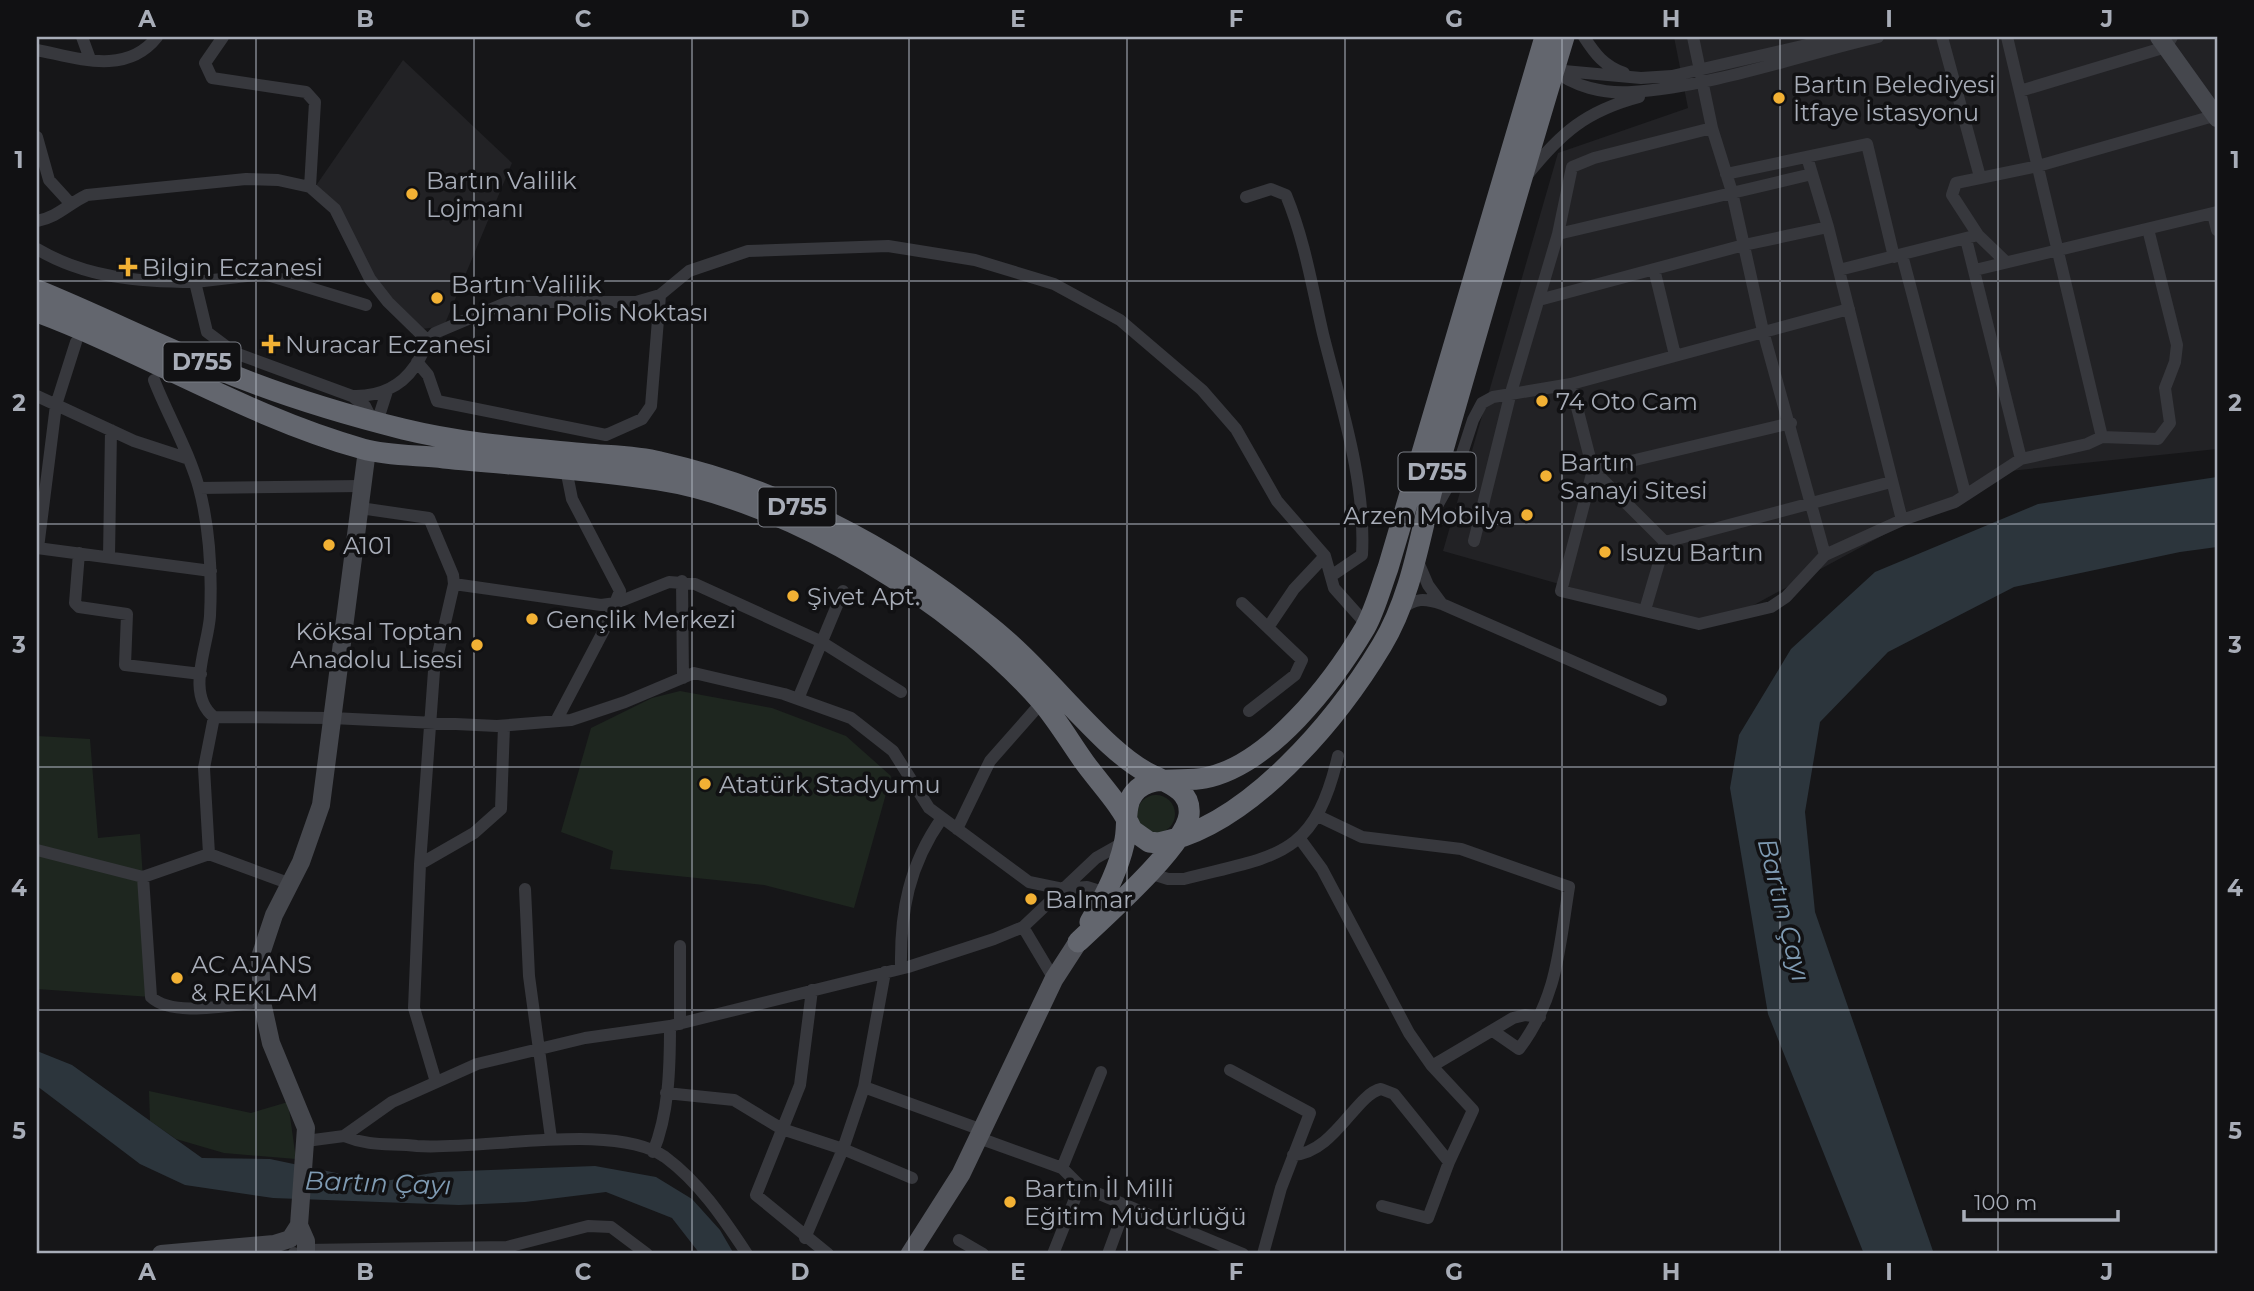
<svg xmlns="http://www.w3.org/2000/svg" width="2254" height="1291" viewBox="0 0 2254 1291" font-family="Montserrat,sans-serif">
<rect width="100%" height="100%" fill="#161618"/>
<path fill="#222225" d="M1674,37H2217V449L2000,472L1739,613L1693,622L1443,551L1558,153L1688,108Z
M403,60L512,163L444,326L422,329L384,292L315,187Z"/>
<path fill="#1e261f" d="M680,691L772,708L846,736L891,776L854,908L764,885L610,869L613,851L561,832L591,728L652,698Z
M37,736L90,739L98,838L140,834L151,997L37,989Z
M1137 814a19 19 0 1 1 38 0a19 19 0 1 1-38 0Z
M149,1091L251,1113L288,1102L296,1159L224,1153L176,1139L150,1121Z"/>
<path fill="#2c353c" d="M2217,477V547L2180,552L2014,587L1888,652L1820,722L1805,812L1815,912L1934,1254H1864L1768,1014L1730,788L1739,735L1791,649L1875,572L2038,504Z
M37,1051L72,1065L202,1158L270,1159L379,1182L438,1172L595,1166L656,1177L692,1199L720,1230L734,1254H700L672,1218L606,1192L525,1202L459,1205L273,1198L185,1185L140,1164L37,1086Z"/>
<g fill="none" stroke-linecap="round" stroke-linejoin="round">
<path stroke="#37383d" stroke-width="12" d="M82,37L90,59
M223,37L205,63L212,78L306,92L315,102L310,187
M1584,37C1595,54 1604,66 1624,73
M1693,37L1712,128L1732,192L1763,331L1825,555
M1942,37L1980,177
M2007,37L2102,437
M37,50C78,58 126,76 157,37
M1552,68C1572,87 1605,94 1632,92C1711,87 1801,55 1878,37
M1553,70L1641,78L1672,76L1841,37
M2020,91L2166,47L2172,37
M37,137L49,180L70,203
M1807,157L1828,227L1902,520
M1528,174C1561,133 1586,111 1639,97
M1726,174L1867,144L1894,257
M1246,197L1271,189L1286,195C1305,241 1312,287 1323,334C1341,406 1366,481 1362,555L1331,576
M2213,214L2217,230
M37,221C58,217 68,204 87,195L246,179L278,180L310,187L335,209L370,279L388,302L427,340
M1558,234L1812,174
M1966,239L2021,459
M37,249C86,278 140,282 195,282L207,332L235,353L352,396L365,406L372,420L380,413L387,391
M1902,255L1965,493
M2006,262L1978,235L1952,195L1956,183L2038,166L2217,115
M1654,269L1675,355
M1839,270L1974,236
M1975,270L2217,212
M195,282L264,274L366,305
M1539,300L1744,245L1828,227
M417,362L428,375L437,401L606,435L642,419L651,406L660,295
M154,380C168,416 189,451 199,488C210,529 212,574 210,616C208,647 185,694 214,717L332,718L497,726L571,720L625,702L694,673L784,694L851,718L893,751L929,808L1029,882L1063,889L1087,887L1109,894
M1571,384L1593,470L1561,591L1699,624L1771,607L1786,597L1825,555L1902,520L1955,502L2021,459L2087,444L2102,437L2158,439L2170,423L2165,388L2175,362L2177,345L2148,229
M37,396L134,441L186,458
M352,396C377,397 400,388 415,366C423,355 425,343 435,333L508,302H636L660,295L689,271L748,251L888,246L975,260L1054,284L1120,320L1202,390L1236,429L1277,501L1325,556L1334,588L1367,625
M1593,470L1791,423
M1593,470L1665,542
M199,488L362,486
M360,508L429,518L453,575L454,584L434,671L420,864L414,1008L436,1082
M1433,513L1456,472L1473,420L1482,403L1493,397L1571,384L1849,309
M1474,541L1510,396L1558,234L1572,167L1594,158L1712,128
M1665,542L1891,482
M37,548L211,571
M38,548L56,405L76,342
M79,553L75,603L79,607L127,614L125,665L201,674
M109,557L111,430
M1416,557L1428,585L1442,604L1661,700
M682,581L683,678
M454,584L601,605L616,603L669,582L695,584L820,641L901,692
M1242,603L1302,660L1295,675L1249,711
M1401,609C1416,598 1424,598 1442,604
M1645,610L1665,542
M1269,626L1294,589L1325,556
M798,699L843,591
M556,721L604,630L620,591L572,499L566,469
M1318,816L1362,837L1461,849L1569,887C1559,948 1558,997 1519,1049L1493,1031
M957,829L990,761L1042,702
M37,850L143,877L151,997C173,1018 232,1004 262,1002
M209,854L204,768L214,717
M420,864L474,833L501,809L504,726
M1149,873L1168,879H1184C1276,855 1314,859 1338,756
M143,877L209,854L288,883
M525,889L529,976L551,1138
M1023,927L1054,979
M901,968C900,911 909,865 942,818
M812,990L800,1085L756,1195L828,1254
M680,1024V946
M1432,1066L1513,1018L1525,1015L1540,1017
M1230,1070L1310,1113L1281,1188L1263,1254
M864,1087L982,1130
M666,1093L734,1100L782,1129L843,1149L912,1178
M344,1136C371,1147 388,1143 417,1146C479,1151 614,1121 665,1157C700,1183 723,1218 747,1254
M979,1138L1062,1168L1080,1186L1053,1254
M306,1141L344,1136L392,1102L477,1064L585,1038L670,1026L908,967L994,939L1023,927L1096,858L1126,841
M653,1152C669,1114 670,1067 670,1026
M1293,1155C1334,1153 1356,1094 1381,1089L1394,1094L1449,1162L1473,1110L1432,1066L1409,1033L1322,869L1300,839
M1062,1168L1101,1072
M1080,1186L1243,1254
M1382,1206L1428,1218L1449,1162
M805,1238L843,1149L864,1087L885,972
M959,1240L983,1254
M305,1250L507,1247L588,1226L611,1227L647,1254
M294,1254V1253
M1108,1254L1126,1205"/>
<path stroke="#45474d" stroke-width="18" d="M2159,37L2217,118
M299,1225L306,1241V1254
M161,1254L274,1244L290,1239L299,1225L306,1128L271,1043L262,1002L260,957L274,915L301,862L321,805L367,450"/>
<path stroke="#53555c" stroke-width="19" d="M910,1254L961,1174L1054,979L1078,942"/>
<path stroke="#63666e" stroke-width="21" d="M37,290C96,314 154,343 213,367C274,393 339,413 403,429C464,444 525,448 587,454C611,456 637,456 660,462C779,489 889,545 983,621C1030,657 1067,705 1110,745C1121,755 1133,765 1146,772C1164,782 1192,788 1189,815C1186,845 1102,919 1078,942
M37,312C147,353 248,417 363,449C388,456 418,455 444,458C516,465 588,469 658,480C788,500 955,603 1041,701C1058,721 1070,742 1085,763C1101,785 1121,805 1132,830L1149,842L1158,843C1248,827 1337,720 1382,645C1415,590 1421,524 1439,464C1480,321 1521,179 1564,37
M1090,922C1104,898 1118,871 1124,844C1129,827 1123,806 1134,793C1150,773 1183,783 1205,778C1270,765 1333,682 1365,628C1375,610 1381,587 1388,568L1545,37"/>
</g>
<path fill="none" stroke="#a8adb8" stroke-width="2" stroke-opacity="0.55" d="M256,37V1254M474,37V1254M692,37V1254M909,37V1254M1127,37V1254M1345,37V1254M1562,37V1254M1780,37V1254M1998,37V1254M37,281H2217M37,524H2217M37,767H2217M37,1010H2217"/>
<g fill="#f2b134" stroke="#111113" stroke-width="2.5">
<circle cx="1779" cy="98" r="7"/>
<circle cx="412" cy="194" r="7"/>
<path d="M124.5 256.5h7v7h7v7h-7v7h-7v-7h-7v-7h7z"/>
<circle cx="437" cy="298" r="7"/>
<path d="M267.5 333.5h7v7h7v7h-7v7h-7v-7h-7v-7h7z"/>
<circle cx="1542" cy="401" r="7"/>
<circle cx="1546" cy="476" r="7"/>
<circle cx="1527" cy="515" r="7"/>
<circle cx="329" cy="545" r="7"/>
<circle cx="1605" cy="552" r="7"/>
<circle cx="793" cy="596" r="7"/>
<circle cx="532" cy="619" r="7"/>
<circle cx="477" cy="645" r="7"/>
<circle cx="705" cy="784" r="7"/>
<circle cx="1031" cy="899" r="7"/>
<circle cx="177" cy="978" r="7"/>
<circle cx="1010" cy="1202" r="7"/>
</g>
<g text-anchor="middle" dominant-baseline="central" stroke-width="7" stroke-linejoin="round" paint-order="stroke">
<g fill="#111113" stroke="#7b7e86" stroke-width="2">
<rect x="163.5" y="342.5" width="77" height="39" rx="5"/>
<rect x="1398.5" y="452.5" width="77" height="39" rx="5"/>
<rect x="758.5" y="487.5" width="77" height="39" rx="5"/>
</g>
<g font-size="23" font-weight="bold" fill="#a8adb8">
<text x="202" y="362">D755</text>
<text x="1437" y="472">D755</text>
<text x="797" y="507">D755</text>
</g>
<g font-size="24" fill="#a8adb8" stroke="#111113" text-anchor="start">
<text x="1793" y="84">Bartın Belediyesi<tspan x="1793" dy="28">İtfaye İstasyonu</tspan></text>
<text x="426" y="180">Bartın Valilik<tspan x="426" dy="28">Lojmanı</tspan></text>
<text x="142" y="267">Bilgin Eczanesi</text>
<text x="451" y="284">Bartın Valilik<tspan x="451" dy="28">Lojmanı Polis Noktası</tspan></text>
<text x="285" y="344">Nuracar Eczanesi</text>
<text x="1556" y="401">74 Oto Cam</text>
<text x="1560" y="462">Bartın<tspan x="1560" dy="28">Sanayi Sitesi</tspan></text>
<text x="1513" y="515" text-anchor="end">Arzen Mobilya</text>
<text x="343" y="545">A101</text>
<text x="1619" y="552">Isuzu Bartın</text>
<text x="807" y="596">Şivet Apt.</text>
<text x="546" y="619">Gençlik Merkezi</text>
<text x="463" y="631" text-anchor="end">Köksal Toptan<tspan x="463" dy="28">Anadolu Lisesi</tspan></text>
<text x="719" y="784">Atatürk Stadyumu</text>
<text x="1045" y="899">Balmar</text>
<text x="191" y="964">AC AJANS<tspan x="191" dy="28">&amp; REKLAM</tspan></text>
<text x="1024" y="1188">Bartın İl Milli<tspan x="1024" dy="28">Eğitim Müdürlüğü</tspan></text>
</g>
<g font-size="26" font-style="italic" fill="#7f9bb3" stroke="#111113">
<text transform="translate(1784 910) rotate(76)">Bartın Çayı</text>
<text transform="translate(378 1183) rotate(2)">Bartın Çayı</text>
</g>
</g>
<rect width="2254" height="1291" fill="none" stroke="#111113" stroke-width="77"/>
<path d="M1964 1210v10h154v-10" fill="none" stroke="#a8adb8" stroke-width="3.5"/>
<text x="1974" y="1210" font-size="21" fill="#a8adb8" stroke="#111113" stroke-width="5" paint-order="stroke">100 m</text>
<rect x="38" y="38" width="2178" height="1214" fill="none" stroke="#a8adb8" stroke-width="2.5"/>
<g font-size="23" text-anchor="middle" font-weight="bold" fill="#a8adb8">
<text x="147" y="27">A</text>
<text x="365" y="27">B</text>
<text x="583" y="27">C</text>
<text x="800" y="27">D</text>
<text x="1018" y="27">E</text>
<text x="1236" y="27">F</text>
<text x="1454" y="27">G</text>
<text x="1671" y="27">H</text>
<text x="1889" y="27">I</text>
<text x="2107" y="27">J</text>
<text x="19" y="168">1</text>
<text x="2235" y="168">1</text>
<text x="19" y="411">2</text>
<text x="2235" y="411">2</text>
<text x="19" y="653">3</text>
<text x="2235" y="653">3</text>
<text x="19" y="896">4</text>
<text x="2235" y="896">4</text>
<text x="19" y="1139">5</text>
<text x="2235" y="1139">5</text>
<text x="147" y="1280">A</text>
<text x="365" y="1280">B</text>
<text x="583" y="1280">C</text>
<text x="800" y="1280">D</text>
<text x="1018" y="1280">E</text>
<text x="1236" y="1280">F</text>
<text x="1454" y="1280">G</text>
<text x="1671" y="1280">H</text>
<text x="1889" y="1280">I</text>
<text x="2107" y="1280">J</text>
</g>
</svg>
